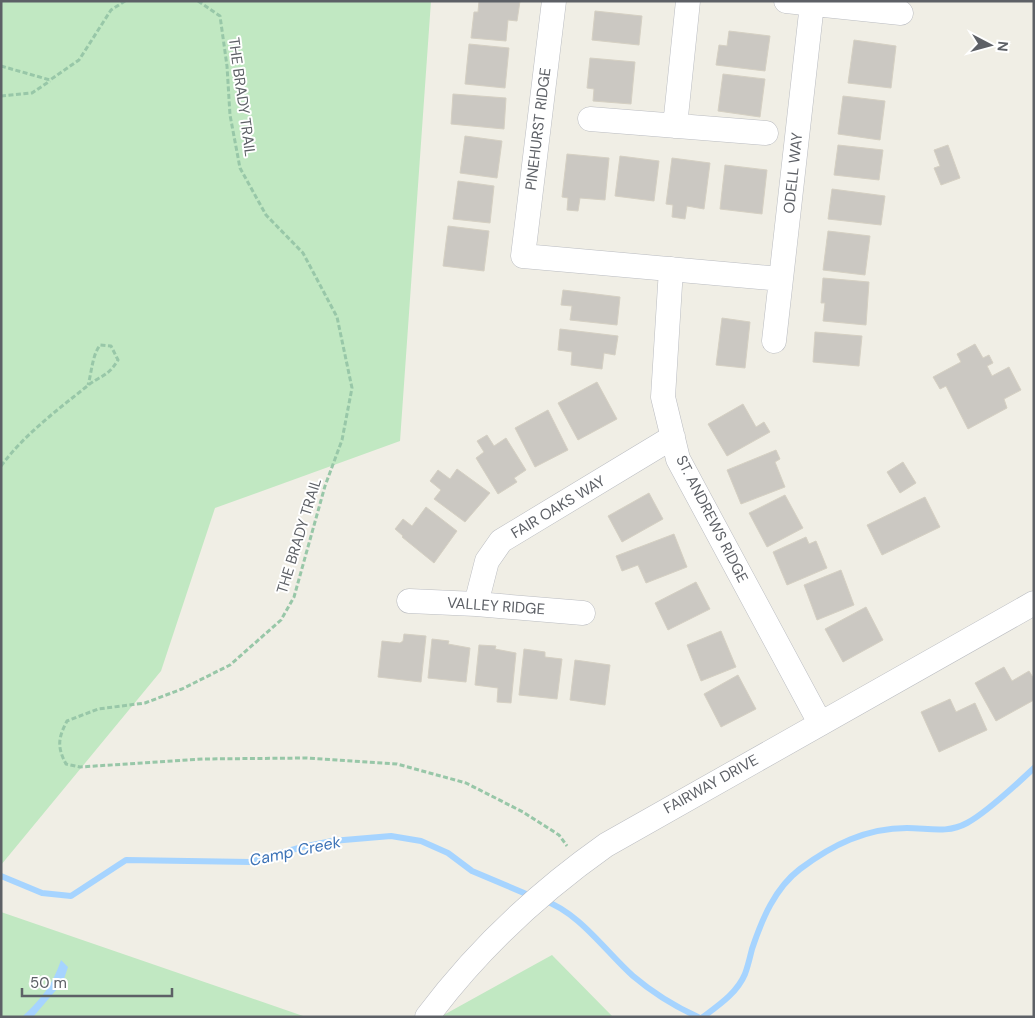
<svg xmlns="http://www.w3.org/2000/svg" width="1035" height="1018" viewBox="0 0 1035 1018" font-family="'DM Sans',sans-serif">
<rect width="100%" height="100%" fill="#f0eee5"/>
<path fill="#c1e8c2" d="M1,1H431L400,441L215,508L161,671L1,865Z
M1,912L306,1017H1Z
M552,955L613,1017H440Z"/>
<path fill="#a6d4ff" d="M61,960L68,967L63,982L33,1017H22C42,998 52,986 61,960Z"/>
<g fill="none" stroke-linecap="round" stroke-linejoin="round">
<path stroke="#a6d4ff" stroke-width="6" d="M1,876L42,893L71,896L126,860L250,862L302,847L332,841L391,836L421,841L448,853L472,871L531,896
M543,900C580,913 605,951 633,976C653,993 674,1006 698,1017
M703,1017C719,1005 737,993 745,974C748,966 750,957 752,949C762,919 775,888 800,869C832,845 866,828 907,828C928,828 947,834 967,823C986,813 1017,784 1034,768"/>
</g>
<path fill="#cbc8c2" stroke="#d5d0c3" d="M479,1H520L517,21L508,20L506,41L471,38L474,12H478Z
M595,11L642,16L639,45L592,40Z
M729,31L770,36L765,71L716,65L719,45L727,46Z
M854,40L896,46L891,88L848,83Z
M469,44L509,48L505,88L465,84Z
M590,58L635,62L631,104L593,101L594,89L587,88Z
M723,74L765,79L760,117L718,111Z
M453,94L506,98L504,129L451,124Z
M843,96L885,101L880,140L838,134Z
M465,136L502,141L497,178L460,173Z
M838,145L883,150L879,180L834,175Z
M948,145L960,178L941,185L934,168L940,166L934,150Z
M567,154L609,158L605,200L580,198L578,211L567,210L568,198L562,197Z
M620,156L659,161L654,201L615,196Z
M672,158L710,163L704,209L687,206L685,219L672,217L673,205L666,204Z
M725,165L767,170L762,214L720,209Z
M458,181L494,186L490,223L453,219Z
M832,189L885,196L881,225L828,219Z
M448,226L489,231L484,271L443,266Z
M828,231L870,236L865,275L823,270Z
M823,278L869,282L866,325L823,321L825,303H821Z
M563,290L620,297L617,325L570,320L572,306L561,305Z
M722,318L750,322L745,368L716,365Z
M560,329L618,336L615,355L604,353L602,369L571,365L572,352L558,350Z
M815,332L862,336L859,366L813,362Z
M975,344L983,358L989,355L993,363L987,366L992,376L1009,367L1021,390L1004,399L1007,408L968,429L946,386L940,389L933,377L961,362L957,354Z
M597,382L617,419L578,440L558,403Z
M743,404L756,427L764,422L770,432L727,456L708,424Z
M548,410L568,450L535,467L515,428Z
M487,435L494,446L506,438L526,470L514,478L517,482L498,494L476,458L484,452L477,441Z
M776,450L780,459L775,462L785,487L741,504L727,470Z
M903,462L916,483L900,493L887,472Z
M457,469L490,493L465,522L434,499L441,490L430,481L438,470L450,479Z
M649,493L663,519L622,542L608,516Z
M785,495L803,528L767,547L749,513Z
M925,497L940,527L882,555L867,525Z
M426,507L457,531L434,563L402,537L403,536L395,529L403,519L412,526Z
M674,534L687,567L646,583L638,565L622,571L616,556Z
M806,537L809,544L816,541L827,568L787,585L773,552Z
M841,570L854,605L817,620L804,585Z
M696,582L710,609L668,630L655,603Z
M866,607L883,640L843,662L825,629Z
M721,631L736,667L701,681L687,645Z
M404,634L426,636L421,682L378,677L382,641L400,643L403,641Z
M432,639L449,641L448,644L470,648L466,682L428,678Z
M479,645L496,646L495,649L516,653L511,703L497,702L498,688L475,685Z
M524,649L545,652V657L562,659L557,699L519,695Z
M575,660L610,665L605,705L570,700Z
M1004,667L1012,681L1029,671L1034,679V700L996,721L975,683Z
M738,675L756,709L721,727L704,694Z
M950,699L956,712L975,703L987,730L939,752L921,712Z"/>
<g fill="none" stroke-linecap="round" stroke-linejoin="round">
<defs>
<path id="minor" d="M554,1L523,256L781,279
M786,1L901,13
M590,119L766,133
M675,126L688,1
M671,269L663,397L678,459L820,723
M774,341L812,4
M409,601L476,604L583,613
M476,604L487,561L501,541L673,437
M427,1017C477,950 538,893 606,845L1034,603"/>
</defs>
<use href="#minor" stroke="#babcc1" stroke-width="25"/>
<path stroke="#98c7a8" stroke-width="3" stroke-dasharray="5 2.5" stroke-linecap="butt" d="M198,1L220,16L227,66L230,115L240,168L266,215L303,253L337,317L352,388L342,440L325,486L294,597L281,620L230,665L182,689L145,703L98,709L67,721C58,738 57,747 66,764L80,767L203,759L306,758L397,764L466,783L523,812L559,835L567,846
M1,66L50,80L79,60L111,10L125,1
M1,96L32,93L50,81
M1,466C24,435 56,411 86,387C100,375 107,378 118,360L111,346L100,345C92,356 92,371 88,385"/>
<use href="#minor" stroke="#fff" stroke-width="24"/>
</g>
<g text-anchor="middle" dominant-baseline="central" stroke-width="4" stroke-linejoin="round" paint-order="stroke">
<g font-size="15" fill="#5d6066" stroke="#fff">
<text transform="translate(242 97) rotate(82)">THE BRADY TRAIL</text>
<text transform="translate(538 129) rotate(-83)">PINEHURST RIDGE</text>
<text transform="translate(793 173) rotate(-84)">ODELL WAY</text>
<text transform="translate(558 507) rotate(-31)">FAIR OAKS WAY</text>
<text transform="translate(712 519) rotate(63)">ST. ANDREWS RIDGE</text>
<text transform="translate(299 536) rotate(-73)">THE BRADY TRAIL</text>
<text transform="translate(496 606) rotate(4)">VALLEY RIDGE</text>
<text transform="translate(711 784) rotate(-29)">FAIRWAY DRIVE</text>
</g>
<g font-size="16" font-style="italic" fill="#3d73b7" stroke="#fff">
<text transform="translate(295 851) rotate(-12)">Camp Creek</text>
</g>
</g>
<rect width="1035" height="1018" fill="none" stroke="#5d6066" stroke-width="5"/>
<g transform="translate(990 45) rotate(96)" stroke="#ffffff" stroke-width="4" paint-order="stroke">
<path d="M0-4L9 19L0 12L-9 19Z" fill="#5d6066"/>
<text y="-8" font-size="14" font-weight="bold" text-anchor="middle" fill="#5d6066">N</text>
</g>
<path d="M22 988v8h150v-8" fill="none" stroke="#5d6066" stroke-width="2.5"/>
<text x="30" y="988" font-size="15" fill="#5d6066" stroke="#ffffff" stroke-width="4" paint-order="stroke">50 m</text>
</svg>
